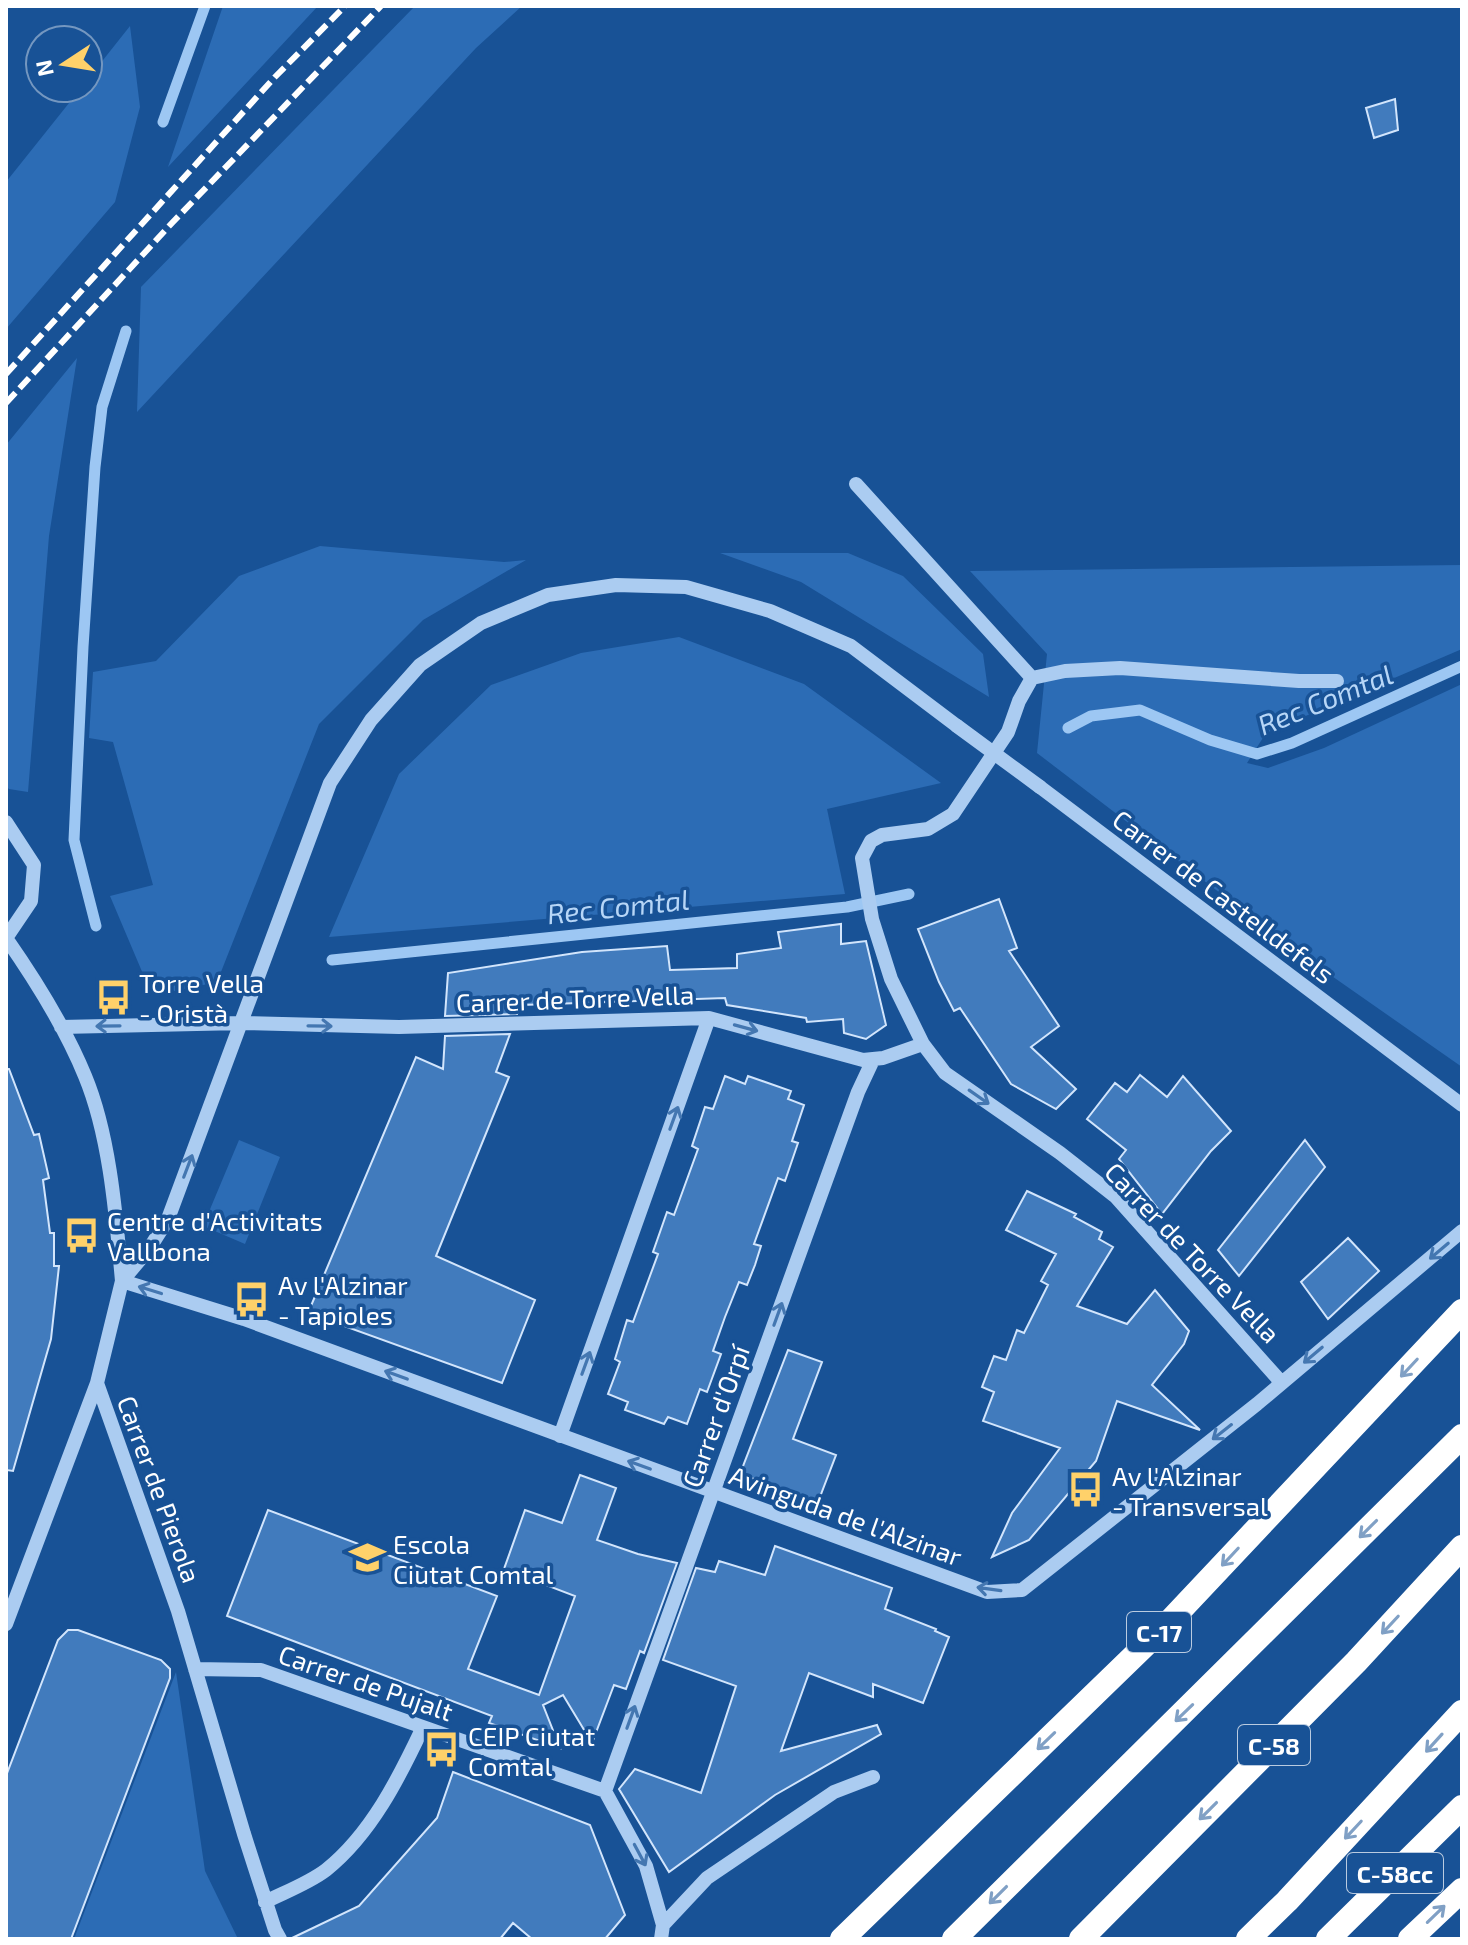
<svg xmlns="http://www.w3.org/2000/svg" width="1468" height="1945" viewBox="0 0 1468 1945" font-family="'Exo 2',sans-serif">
<rect width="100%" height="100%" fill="#185296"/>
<path fill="#2c6cb5" d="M223,6H318L168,167Z
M415,6H522L476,48L137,412L141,287Z
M130,26L140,107L115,202L6,329V182L81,88H88V79Z
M77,358L49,536L28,792L9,789L6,786V445Z
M320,546L504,562L526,560L423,620L319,724L217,982L175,991L146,981L110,896L153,885L113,742L89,738L93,672L156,661L239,576Z
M720,553H848L903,576L983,654L989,697L801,582Z
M1462,565V649L1266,733L1247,763L1268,768L1324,748L1462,684V1067L1296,951L1037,753L1047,654L970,571Z
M679,637L804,684L941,783L827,809L845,894L329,937L399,774L491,685L581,653Z
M239,1140L280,1157L245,1244L203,1226Z
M176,1672L205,1871L238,1939H74Z"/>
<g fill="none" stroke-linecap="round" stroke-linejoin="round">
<path stroke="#9dc7f3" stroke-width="11" d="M163,122L205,6
M1068,728L1091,716L1140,710L1210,740L1257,754L1292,743L1462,666
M96,926L74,840L83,647L95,467L102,407L126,331
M332,960L847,907L909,894"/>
</g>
<path fill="#417bbd" stroke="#d2e5fc" stroke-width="2" d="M1395,99L1398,130L1374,138L1366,108Z
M999,899L1017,948L1009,951L1059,1026L1031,1047L1076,1089L1056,1109L1011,1084L960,1008L954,1011L939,982L918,929Z
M841,924V944L866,941L886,1025L866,1039L844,1033L843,1019L807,1022L806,1018L727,1005L725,998L521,1005L517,1014L445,1016L448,973L582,952L667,946L670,970L737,968V954L781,948L778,932Z
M510,1034L496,1072L509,1077L436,1256L535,1300L502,1383L308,1313L416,1057L443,1069L445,1036Z
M6,1069H9L34,1135L39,1134L49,1178L43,1180L50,1233H54V1266H59L51,1339L13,1471L6,1470Z
M1140,1075L1167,1097L1183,1076L1231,1131L1211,1151L1162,1214L1119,1159L1126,1150L1087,1119L1115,1083L1127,1092Z
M725,1076L745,1084L748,1076L791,1091L788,1099L804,1105L792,1141L798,1143L785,1181L778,1178L754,1244L761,1246L755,1265L747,1285L739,1282L725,1317L713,1351L721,1354L707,1392L700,1389L687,1424L668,1417L664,1424L625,1410L628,1402L608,1394L620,1362L615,1359L627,1320L633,1322L658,1254L653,1252L667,1212L674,1215L698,1149L692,1146L705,1107L713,1109Z
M1305,1140L1325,1167L1239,1276L1218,1250Z
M1027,1191L1076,1214L1074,1217L1102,1232L1099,1239L1113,1247L1077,1306L1127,1324L1155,1290L1189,1331L1184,1344L1152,1385L1200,1430L1117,1401L1096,1461L1029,1540L992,1557L1012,1513L1060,1448L983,1421L994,1392L982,1387L994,1356L1006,1360L1017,1330L1024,1333L1048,1285L1041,1281L1056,1254L1006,1230Z
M1348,1238L1379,1271L1328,1319L1301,1282Z
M788,1350L822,1362L793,1439L836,1455L818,1502L740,1474Z
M580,1475L616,1488L597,1540L638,1554L677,1563L644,1653L640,1651L626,1689L614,1685L592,1743L563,1695L543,1705L560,1748L489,1723L492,1716L227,1616L268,1510L497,1596L468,1669L539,1695L575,1596L504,1569L525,1510L562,1523Z
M775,1546L892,1588L885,1609L936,1629L935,1631L949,1637L923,1703L873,1684V1697L809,1673L781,1751L877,1725L881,1734L775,1795L669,1872L619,1789L635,1769L701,1793L736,1686L663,1660L696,1568L715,1572L719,1561L765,1575Z
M68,1630H78L161,1660L170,1669V1678L71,1939H6V1776L58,1640Z
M453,1772L590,1825L625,1915L605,1939H532L513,1923L500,1939H290L359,1906L437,1818Z"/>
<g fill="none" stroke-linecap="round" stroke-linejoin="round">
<path stroke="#abccf1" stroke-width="14" d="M856,484L1032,678
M1040,787L1462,1105
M6,822L34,865L31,901L6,938
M6,938C36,981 65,1027 85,1076C110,1136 116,1216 122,1281
M61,1027L242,1023L399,1027L709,1018L863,1060L883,1058L923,1044
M122,1281L244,1319L987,1592L1022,1590L1257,1404L1462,1231
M1281,1382L1116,1197L1060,1153L945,1073L923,1044L891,979L872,919L862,858L871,841L882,835L928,829L953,814L1008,732L1019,701L1032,678L1065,671L1120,668L1299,681H1337
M97,1383L178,1611L244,1834L275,1930L280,1939
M560,1436L709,1018
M6,1624L97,1383L122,1281L149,1249L168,1219L330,783L371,720L420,665L481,623L548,595L616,585L686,587L770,611L851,646L957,726
M195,1669L261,1670L605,1791L646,1866L663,1925
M605,1791L858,1092L873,1060
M265,1902C285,1892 309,1883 326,1870C371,1834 399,1778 423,1727
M661,1939L663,1925L707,1878L834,1792L873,1777"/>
<path stroke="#fff" stroke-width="24" d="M842,1939L1170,1621L1462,1311
M954,1939L1462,1436
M1081,1939L1356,1662L1462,1547
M1248,1939L1287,1901L1462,1712
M1328,1939L1462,1807
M1410,1939L1462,1890"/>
<path stroke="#fff" stroke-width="6" stroke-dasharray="14 6" stroke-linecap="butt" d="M6,374L275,77L345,6
M6,403L172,223L381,6"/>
<path stroke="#abccf1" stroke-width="14" d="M957,726L1040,787"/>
</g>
<defs><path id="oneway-shaft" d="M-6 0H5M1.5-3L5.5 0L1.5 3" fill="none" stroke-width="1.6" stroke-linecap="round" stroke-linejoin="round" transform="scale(2)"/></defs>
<g stroke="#4477b1">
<use href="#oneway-shaft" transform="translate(108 1026) rotate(179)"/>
<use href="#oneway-shaft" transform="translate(320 1026) rotate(1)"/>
<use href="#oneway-shaft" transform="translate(746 1028) rotate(15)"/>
<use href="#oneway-shaft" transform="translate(979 1097) rotate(35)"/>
<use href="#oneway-shaft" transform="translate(674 1118) rotate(-70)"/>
<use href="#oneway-shaft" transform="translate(188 1166) rotate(-69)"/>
<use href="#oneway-shaft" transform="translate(1439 1251) rotate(140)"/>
<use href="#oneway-shaft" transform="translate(150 1290) rotate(-163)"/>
<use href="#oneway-shaft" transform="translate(778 1314) rotate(-70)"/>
<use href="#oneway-shaft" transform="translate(1313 1355) rotate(140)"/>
<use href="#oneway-shaft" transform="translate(586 1363) rotate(-70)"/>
<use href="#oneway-shaft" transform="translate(396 1375) rotate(-160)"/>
<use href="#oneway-shaft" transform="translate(1222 1432) rotate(142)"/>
<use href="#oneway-shaft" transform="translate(639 1465) rotate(-160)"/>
<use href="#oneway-shaft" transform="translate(989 1589) rotate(-172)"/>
<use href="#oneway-shaft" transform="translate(631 1717) rotate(-70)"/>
<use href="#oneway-shaft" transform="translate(640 1855) rotate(62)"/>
</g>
<g stroke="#80a0c5">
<use href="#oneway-shaft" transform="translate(1409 1368) rotate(133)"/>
<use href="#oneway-shaft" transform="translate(1368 1529) rotate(135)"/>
<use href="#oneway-shaft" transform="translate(1230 1557) rotate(133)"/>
<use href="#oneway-shaft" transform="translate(1390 1625) rotate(133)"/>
<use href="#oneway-shaft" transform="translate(1184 1713) rotate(136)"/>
<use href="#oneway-shaft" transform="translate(1046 1741) rotate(136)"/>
<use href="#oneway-shaft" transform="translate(1434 1743) rotate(132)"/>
<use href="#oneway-shaft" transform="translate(1208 1811) rotate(135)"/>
<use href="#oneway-shaft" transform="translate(1353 1830) rotate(133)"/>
<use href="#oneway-shaft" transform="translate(998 1895) rotate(135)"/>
<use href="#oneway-shaft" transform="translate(1436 1914) rotate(-44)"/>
</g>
<defs>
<symbol id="bus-bare" viewBox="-9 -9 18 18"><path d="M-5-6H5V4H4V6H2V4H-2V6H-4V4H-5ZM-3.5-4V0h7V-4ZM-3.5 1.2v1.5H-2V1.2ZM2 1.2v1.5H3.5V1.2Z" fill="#ffd16a" stroke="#185296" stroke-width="2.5" paint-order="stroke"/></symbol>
<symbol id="school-bare" viewBox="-9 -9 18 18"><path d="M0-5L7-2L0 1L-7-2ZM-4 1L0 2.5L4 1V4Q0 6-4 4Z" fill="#ffd16a" stroke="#185296" stroke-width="2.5" paint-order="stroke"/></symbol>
</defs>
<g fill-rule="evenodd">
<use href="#bus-bare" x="88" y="972" width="51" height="51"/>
<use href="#bus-bare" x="56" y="1210" width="51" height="51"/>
<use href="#bus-bare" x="226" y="1274" width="51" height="51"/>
<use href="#bus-bare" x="1060" y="1464" width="51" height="51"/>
<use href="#school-bare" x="342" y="1532" width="51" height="51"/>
<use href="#bus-bare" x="416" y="1724" width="51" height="51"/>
</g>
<g text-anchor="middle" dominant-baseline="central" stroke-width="7" stroke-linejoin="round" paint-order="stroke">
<g fill="#185296" stroke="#bacbe0" stroke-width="2">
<rect x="1127" y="1612" width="64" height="40" rx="6"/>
<rect x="1238" y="1725" width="72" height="40" rx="6"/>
<rect x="1347" y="1853" width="96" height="40" rx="6"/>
</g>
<g font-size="24" font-weight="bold" fill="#fff">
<text x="1159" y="1632">C-17</text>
<text x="1274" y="1745">C-58</text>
<text x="1395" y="1873">C-58cc</text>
</g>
<g font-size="26" fill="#fff" stroke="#185296">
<text transform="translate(1224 896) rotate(37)">Carrer de Castelldefels</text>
<text transform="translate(575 998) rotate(-2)">Carrer de Torre Vella</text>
<text transform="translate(1193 1252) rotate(46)">Carrer de Torre Vella</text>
<text transform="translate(715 1416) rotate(-70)">Carrer d'Orpí</text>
<text transform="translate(160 1489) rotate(70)">Carrer de Pierola</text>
<text transform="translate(846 1515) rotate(20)">Avinguda de l'Alzinar</text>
<text transform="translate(366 1682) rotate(19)">Carrer de Pujalt</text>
</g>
<g font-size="26" fill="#fff" stroke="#185296" text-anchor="start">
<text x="139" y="982">Torre Vella<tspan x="139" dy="30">- Oristà</tspan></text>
<text x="107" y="1220">Centre d'Activitats<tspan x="107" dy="30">Vallbona</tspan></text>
<text x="278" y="1284">Av l'Alzinar<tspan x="278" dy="30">- Tapioles</tspan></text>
<text x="1112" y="1475">Av l'Alzinar<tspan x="1112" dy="30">- Transversal</tspan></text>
<text x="393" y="1543">Escola<tspan x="393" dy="30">Ciutat Comtal</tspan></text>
<text x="468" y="1735">CEIP Ciutat<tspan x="468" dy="30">Comtal</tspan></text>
</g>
<g font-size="28" font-style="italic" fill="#b7d6f7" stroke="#185296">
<text transform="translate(1325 699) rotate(-22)">Rec Comtal</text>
<text transform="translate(618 906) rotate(-6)">Rec Comtal</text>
</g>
</g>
<rect width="1468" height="1945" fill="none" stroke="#ffffff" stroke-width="16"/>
<g transform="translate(64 64) rotate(258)"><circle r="38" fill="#185296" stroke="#7497c0" stroke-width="2"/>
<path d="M0-6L14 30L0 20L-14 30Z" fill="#ffd16a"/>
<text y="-12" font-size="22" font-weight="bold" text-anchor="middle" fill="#ffffff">N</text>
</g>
</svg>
